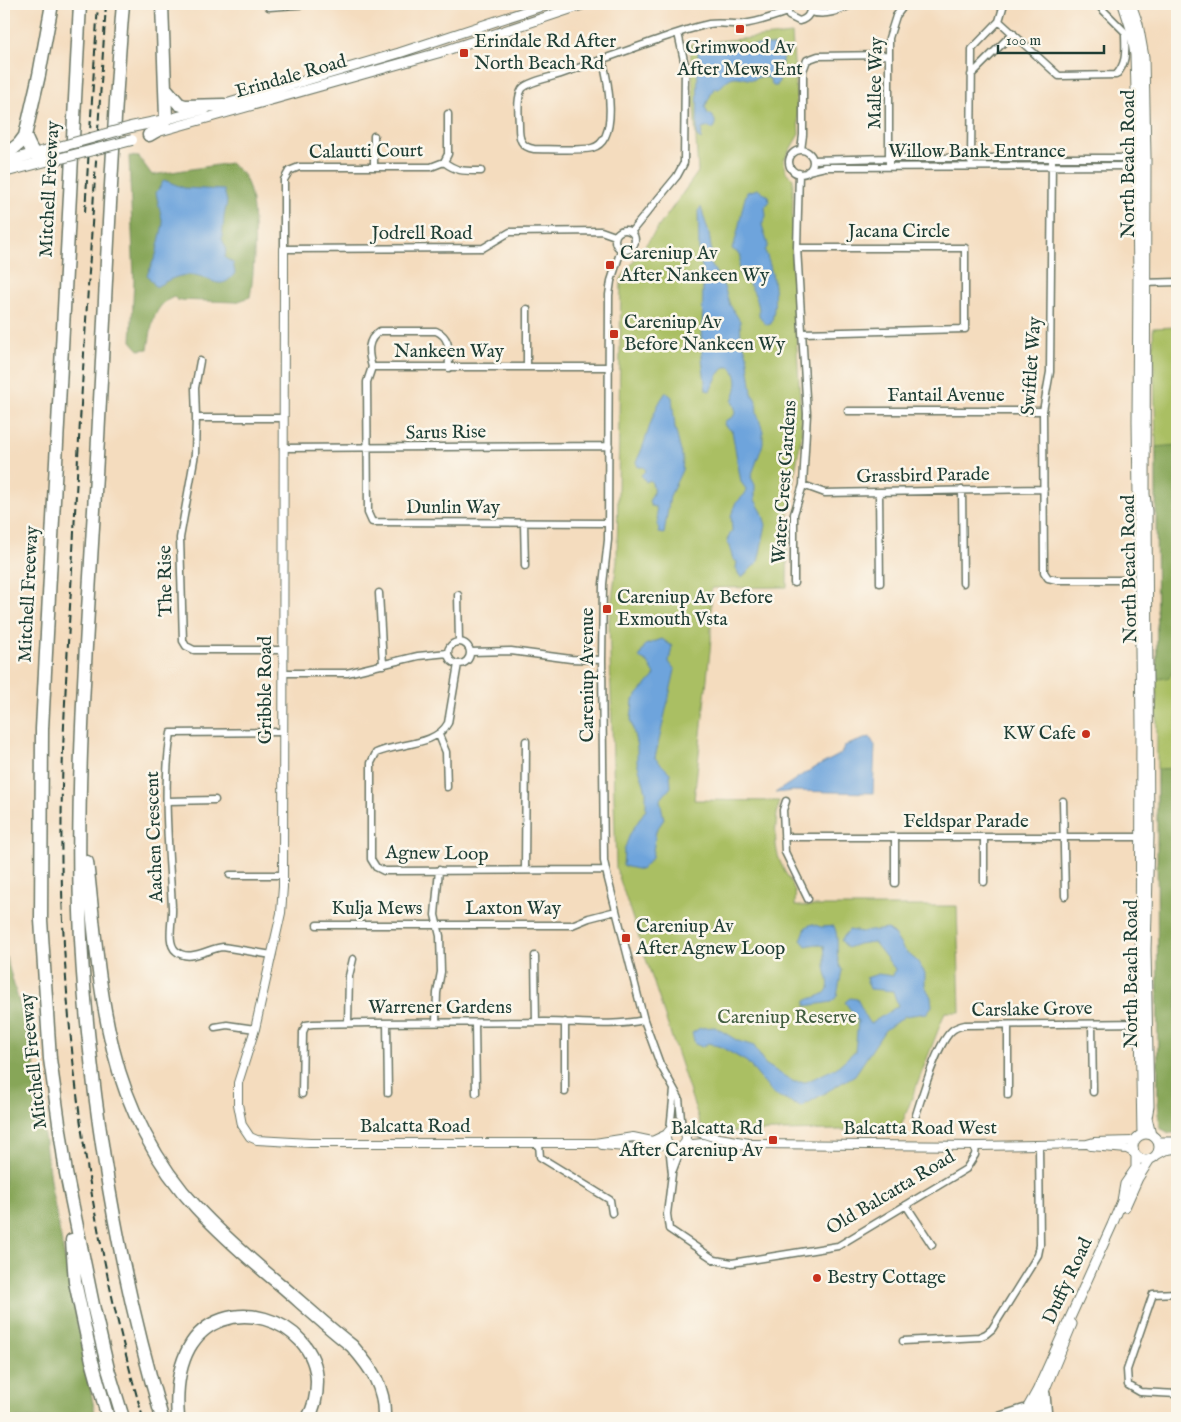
<svg xmlns="http://www.w3.org/2000/svg" width="1181" height="1422" viewBox="0 0 1181 1422" font-family="'IM FELL English',serif">
<rect width="100%" height="100%" fill="#fbf7ec"/>
<filter id="ink" filterUnits="userSpaceOnUse"><feTurbulence type="fractalNoise" baseFrequency=".02" numOctaves="2"/><feDisplacementMap in="SourceGraphic" scale="10" xChannelSelector="R" yChannelSelector="G"/><feConvolveMatrix kernelMatrix="1 2 1 2 8 2 1 2 1" color-interpolation-filters="sRGB"/></filter>
<filter id="wash" filterUnits="userSpaceOnUse"><feTurbulence type="fractalNoise" baseFrequency=".0096" numOctaves="4" result="noise"/><feDisplacementMap in="SourceGraphic" scale="20" xChannelSelector="R" yChannelSelector="G"/><feGaussianBlur stdDeviation="1.12" result="paint"/><feColorMatrix in="noise" values="0 0 0 0 0 0 0 0 0 0 0 0 0 0 0 0 0 1.4 0 .05"/><feComposite in="paint" operator="in"/></filter>
<g filter="url(#wash)">
<rect width="100%" height="100%" fill="#f4dcbe"/>
<path fill="#aabf63" stroke="#647e4c" d="M792,34L799,134L784,160L786,172L793,179L792,265L802,433L788,511L787,587L711,588V641L694,800L779,801C776,820 773,841 779,859C783,871 791,880 795,891C796,895 795,902 795,906H957L960,1012H945L900,1129L715,1132L701,1126L616,868L609,621L617,561L621,279L698,172L690,44Z
M1177,327V1120L1158,1101L1156,447L1153,328Z"/>
<path fill="#87a659" stroke="#537246" d="M129,156L139,157L152,175L230,163C236,168 243,173 246,180C258,204 255,270 250,297L236,302L177,300L174,297C151,306 152,329 148,349L139,350L131,341L134,280Z
M1177,445V667L1168,678L1157,679L1156,447Z
M1177,768V1133H1169L1160,1128L1158,1101L1157,769Z
M6,957L32,1048L51,1187L96,1418H4V1037Z"/>
<path fill="#6ea4dc" stroke="#467088" d="M718,45H772L780,47L784,51C780,63 783,73 777,86H773L769,78C762,76 759,76 753,80C735,77 733,72 719,89L714,88L705,107L708,114L712,115L715,121V127L712,129L709,127L702,129L701,140L697,137L698,52L701,46Z
M164,180L184,188L224,190L227,202L224,216L222,239L226,248L225,258L233,263L235,273C220,294 211,276 193,275C179,274 168,280 156,287L147,275L156,255L163,224L156,193Z
M758,189L768,196L769,202L765,207L766,216L762,225L768,245L765,251C774,273 778,301 771,324L767,325C755,315 761,315 758,304C756,293 748,281 740,275L739,266L741,255L732,249C740,231 740,211 747,192Z
M701,207L709,234L712,254L707,260L712,266L724,287L730,305L740,321L741,339L747,354L752,393L756,401L757,413L763,431V444L751,477L755,485V500L762,512L766,525L758,562L742,577L739,575L736,568L737,562L733,559L727,540L732,531L731,516L735,504L745,494L746,489L741,482L732,431L724,425L725,421L733,417L736,411L732,401C737,388 740,378 731,367H725L718,375L710,391L706,390L702,358L703,273L699,250L698,211Z
M666,392L672,397L675,428L683,460L682,470L670,496L664,534L659,533L656,507L651,506L649,501C654,494 655,487 650,480L646,482L641,475L646,470L643,467H638L636,462C648,440 650,413 666,392Z
M662,639L672,646L669,662L675,670L655,758L670,773L671,787L660,800L664,819L656,831L652,858L641,870L623,866L624,850L630,834L646,809V791L637,762V747L631,720L633,700L655,675L648,663L639,658L645,645Z
M870,737L875,746L873,793L793,791L775,793L805,773L841,754L844,746Z
M812,924L821,927L834,926C841,941 833,956 842,970L837,996L832,1002L806,1006V1001C812,997 820,997 825,993C833,985 825,974 825,966C825,958 825,953 824,946L816,944L806,946L801,940L806,927Z
M888,929L895,936L904,950L917,961L925,973V986L931,997L932,1006L927,1013L905,1016L885,1030L855,1075L801,1107L773,1094L747,1062L721,1047L708,1043L702,1047L695,1044L692,1033L700,1028L715,1027L738,1041L754,1046L765,1064L794,1082H806L836,1068L855,1051L858,1021L845,1002L850,998L857,999C862,1007 864,1017 870,1024L898,1006L893,991L870,989L866,978L878,974L893,976L895,969L874,942L858,944L847,948L841,940L849,930L862,932Z"/>
</g>
<g filter="url(#ink)">
<g fill="none" stroke-linecap="round" stroke-linejoin="round">
<defs>
<path id="minor" d="M266,4L269,7L310,4
M788,4L787,8L789,16L799,21C808,19 812,12 809,4
M1004,4L999,21L1059,76L1116,75C1128,62 1125,49 1125,32L1097,4
M810,12C827,16 838,11 853,4
M602,59C608,79 620,141 592,148C580,151 549,149 534,149C521,147 519,139 519,127C519,116 516,99 522,89C527,82 552,77 561,74C592,63 623,52 654,41C672,35 690,28 709,24C720,22 732,25 743,24C758,22 773,17 787,12
M971,75L1013,33
M448,114V154L444,162L431,167H299L289,171L284,180V249L483,248L510,232L601,231L615,236
M374,136V167
M801,150L803,135V71L807,60L818,56L888,55
M789 162a12 12 0 1 1 24 0a12 12 0 1 1-24 0Z
M1052,158L1050,372L1043,411L1044,572L1048,578L1057,580H1131
M813,160L889,158H1141
M971,161L972,49L999,21
M444,162C457,172 465,171 481,171
M889,167V38L896,16L905,4
M808,171L825,167L1140,166
M615 240a10 10 0 1 1 20 0a10 10 0 1 1-20 0Z
M631,232L677,176L684,163L685,65L678,33
M797,248H965V329L802,333
M621,250L611,281L609,295L608,540L603,584L602,660L604,861L608,879L644,1020L660,1064L679,1098L682,1130
M1142,283L1177,282
M527,309V367
M200,361L195,388L196,418L195,454L180,538L183,641L186,646L194,650H283
M372,367C368,353 366,340 380,331H436C452,338 448,352 449,368
M848,411H1043
M196,418H283
M283,448L609,446
M803,485L825,493L1044,489
M962,490L963,583
M879,492L880,583
M524,523L525,566
M608,523L372,522L368,513L367,382L372,367H609
M794,583V514L803,485L807,414L797,248L799,173
M379,593L383,665
M458,595L459,642
M448 653a11 11 0 1 1 22 0a11 11 0 1 1-22 0Z
M470,652L511,651L571,659L602,660
M458,664L448,723C436,746 398,743 376,753L371,763V859L376,867L384,871L606,870
M283,673H347L418,656L448,653
M439,735L446,752L447,787
M168,801L215,800
M786,801L783,810L785,852L808,899
M1063,801L1065,896
M784,837H1145
M895,837V883
M525,870L526,741
M230,875H283
M984,882V837
M317,925H572L589,918L616,911
M272,955L223,947C209,948 189,963 176,951C166,943 173,919 172,907C169,851 162,788 171,733L283,732
M535,956L536,1022
M436,1022L437,993L441,972L440,936L435,915L439,870
M565,1022V1092
M348,1023L349,976L353,959
M387,1023L388,1093
M475,1023L476,1093
M1092,1024L1093,1092
M1008,1025V1095
M215,1027L227,1025L255,1029
M302,1094L303,1032L306,1025L313,1024C390,1022 468,1023 545,1022C577,1022 612,1027 644,1020
M916,1115C922,1096 938,1039 954,1029C957,1027 961,1026 965,1025L1144,1023
M670,1130L674,1090
M539,1144L540,1157L610,1200L612,1213
M669,1145L672,1174L667,1214L669,1229L715,1260L732,1263L838,1246L966,1169L975,1155L976,1146
M673,1170L682,1146
M906,1205L932,1245
M1177,1293L1153,1294L1127,1370L1128,1385L1140,1392L1177,1394
M903,1341L979,1337L986,1334L992,1329L1038,1255L1040,1245L1039,1145"/>
<path id="tertiary" d="M284,249L283,887L281,913L255,1029L238,1083V1104L242,1125L250,1137L257,1140L310,1143H595L633,1137L652,1141L667,1134
M666 1138a10 10 0 1 1 20 0a10 10 0 1 1-20 0Z
M682,1130H691L713,1137L749,1143
M602,1145L637,1148L668,1144
M683,1145L703,1143L715,1147H725L753,1144L976,1146L1087,1144L1094,1142L1134,1141
M1091,1146L1127,1149L1134,1153"/>
<path id="secondary" d="M1123,4L1131,29L1135,55L1138,158L1137,209L1138,273L1137,421L1141,724L1140,1023L1142,1135
M1131,4L1138,24L1144,57L1146,157L1145,494L1147,511L1149,837L1146,950L1149,1106L1147,1118L1151,1135
M219,106L399,53L548,4
M165,120L206,109
M157,132L438,53L585,4
M1133 1147a13 13 0 1 1 26 0a13 13 0 1 1-26 0Z
M1158,1142H1177
M1156,1155L1165,1150L1177,1148
M1125,1207L1138,1178L1150,1159
M1022,1418L1037,1391L1112,1225L1122,1201L1125,1184L1136,1168V1156
M1033,1418L1072,1324"/>
<path id="primary" d="M131,127L165,120
M4,162L59,147
M4,172L50,160"/>
<path id="trunk" d="M1044,1394L1046,1418
M1001,1418L1026,1410"/>
<path id="motorway" d="M80,4L42,729L41,920L50,1059L66,1173L93,1305L108,1369L123,1418
M123,4C110,161 105,318 96,475C88,620 76,765 80,911C81,952 84,992 88,1032C101,1162 125,1293 162,1418
M166,89L179,104L185,106L224,105
M149,135L161,128L166,117L162,4
M25,136C32,152 33,158 52,160
M4,156L19,144L25,136L39,75L52,4
M87,862C94,924 98,988 113,1049C127,1107 156,1165 197,1208C224,1237 253,1262 283,1287C306,1307 329,1328 352,1346C372,1369 385,1387 384,1418
M72,1240L75,1282L92,1361L108,1418
M178,1418C176,1394 177,1370 189,1348C221,1290 316,1317 317,1382C317,1394 314,1408 308,1418"/>
</defs>
<use href="#minor" stroke="#6a7564" stroke-width="9"/>
<use href="#tertiary" stroke="#6a7564" stroke-width="10"/>
<use href="#secondary" stroke="#6a7564" stroke-width="11"/>
<use href="#primary" stroke="#6a7564" stroke-width="12"/>
<use href="#trunk" stroke="#6a7564" stroke-width="14"/>
<use href="#motorway" stroke="#6a7564" stroke-width="15"/>
<use href="#minor" stroke="#fff" stroke-width="6"/>
<use href="#tertiary" stroke="#fff" stroke-width="8"/>
<use href="#secondary" stroke="#fff" stroke-width="9"/>
<use href="#primary" stroke="#fff" stroke-width="10"/>
<use href="#trunk" stroke="#fff" stroke-width="11"/>
<use href="#motorway" stroke="#fff" stroke-width="12"/>
<path stroke="#1f3d34" stroke-width="2" stroke-dasharray="8 4" stroke-linecap="butt" d="M106,4C95,180 83,356 74,532C68,651 59,770 62,889C66,1068 94,1247 143,1418
M85,212L98,4"/>
<defs>
<path id="primary-bridge" d="M59,147L131,127
M58,159L132,140"/>
</defs>
<use href="#primary-bridge" stroke="#6a7564" stroke-width="12" stroke-linecap="butt"/>
<use href="#primary-bridge" stroke="#fff" stroke-width="10"/>
</g>
</g>
<g fill="#c8321e" stroke="#fbf7ec" stroke-width="2">
<rect x="735" y="24" width="10" height="10" rx="2.5"/>
<rect x="459" y="48" width="10" height="10" rx="2.5"/>
<rect x="605" y="260" width="10" height="10" rx="2.5"/>
<rect x="609" y="329" width="10" height="10" rx="2.5"/>
<rect x="602" y="604" width="10" height="10" rx="2.5"/>
<circle cx="1086" cy="734" r="5"/>
<rect x="621" y="933" width="10" height="10" rx="2.5"/>
<rect x="768" y="1135" width="10" height="10" rx="2.5"/>
<circle cx="817" cy="1278" r="5"/>
</g>
<g text-anchor="middle" dominant-baseline="central" stroke-width="5" stroke-linejoin="round" paint-order="stroke">
<g font-size="19" fill="#1f3d34" stroke="#fbf7ec" text-anchor="start">
<text x="474" y="42">Erindale Rd After<tspan x="474" dy="22">North Beach Rd</tspan></text>
<text x="740" y="48" text-anchor="middle">Grimwood Av<tspan x="740" dy="22">After Mews Ent</tspan></text>
<text x="620" y="254">Careniup Av<tspan x="620" dy="22">After Nankeen Wy</tspan></text>
<text x="624" y="323">Careniup Av<tspan x="624" dy="22">Before Nankeen Wy</tspan></text>
<text x="617" y="598">Careniup Av Before<tspan x="617" dy="22">Exmouth Vsta</tspan></text>
<text x="1076" y="734" text-anchor="end">KW Cafe</text>
<text x="636" y="927">Careniup Av<tspan x="636" dy="22">After Agnew Loop</tspan></text>
<text x="763" y="1129" text-anchor="end">Balcatta Rd<tspan x="763" dy="22">After Careniup Av</tspan></text>
<text x="827" y="1278">Bestry Cottage</text>
</g>
<g font-size="19" fill="#1f3d34" stroke="#fbf7ec">
<text transform="translate(291 77) rotate(-16)">Erindale Road</text>
<text transform="translate(876 83) rotate(-89)">Mallee Way</text>
<text transform="translate(366 152) rotate(-1)">Calautti Court</text>
<text x="977" y="152">Willow Bank Entrance</text>
<text transform="translate(1129 164) rotate(-90)">North Beach Road</text>
<text transform="translate(50 189) rotate(-87)">Mitchell Freeway</text>
<text x="899" y="232">Jacana Circle</text>
<text x="422" y="234">Jodrell Road</text>
<text x="449" y="352">Nankeen Way</text>
<text transform="translate(1032 366) rotate(-86)">Swiftlet Way</text>
<text x="946" y="396">Fantail Avenue</text>
<text transform="translate(446 433) rotate(-1)">Sarus Rise</text>
<text transform="translate(923 476) rotate(-1)">Grassbird Parade</text>
<text transform="translate(785 482) rotate(-86)">Water Crest Gardens</text>
<text x="453" y="508">Dunlin Way</text>
<text transform="translate(1130 569) rotate(-91)">North Beach Road</text>
<text transform="translate(166 581) rotate(-91)">The Rise</text>
<text transform="translate(29 594) rotate(-87)">Mitchell Freeway</text>
<text transform="translate(588 675) rotate(-90)">Careniup Avenue</text>
<text transform="translate(266 690) rotate(-90)">Gribble Road</text>
<text x="966" y="822">Feldspar Parade</text>
<text transform="translate(155 837) rotate(-92)">Aachen Crescent</text>
<text transform="translate(437 854) rotate(1)">Agnew Loop</text>
<text x="377" y="909">Kulja Mews</text>
<text x="513" y="909">Laxton Way</text>
<text transform="translate(1132 974) rotate(-90)">North Beach Road</text>
<text x="440" y="1008">Warrener Gardens</text>
<text transform="translate(1032 1010) rotate(-1)">Carslake Grove</text>
<text transform="translate(34 1061) rotate(-96)">Mitchell Freeway</text>
<text x="415" y="1127">Balcatta Road</text>
<text x="920" y="1129">Balcatta Road West</text>
<text transform="translate(891 1193) rotate(-31)">Old Balcatta Road</text>
<text transform="translate(1068 1281) rotate(-65)">Duffy Road</text>
</g>
<g font-size="19" fill="#425e40" stroke="#fbf7ec">
<text x="787" y="1018">Careniup Reserve</text>
</g>
</g>
<rect width="1181" height="1422" fill="none" stroke="#fbf7ec" stroke-width="20"/>
<path d="M998 45v8h106v-8" fill="none" stroke="#1f3d34" stroke-width="2.5"/>
<text x="1006" y="45" font-size="15" fill="#1f3d34" stroke="#fbf7ec" stroke-width="4" paint-order="stroke">100 m</text>
</svg>
